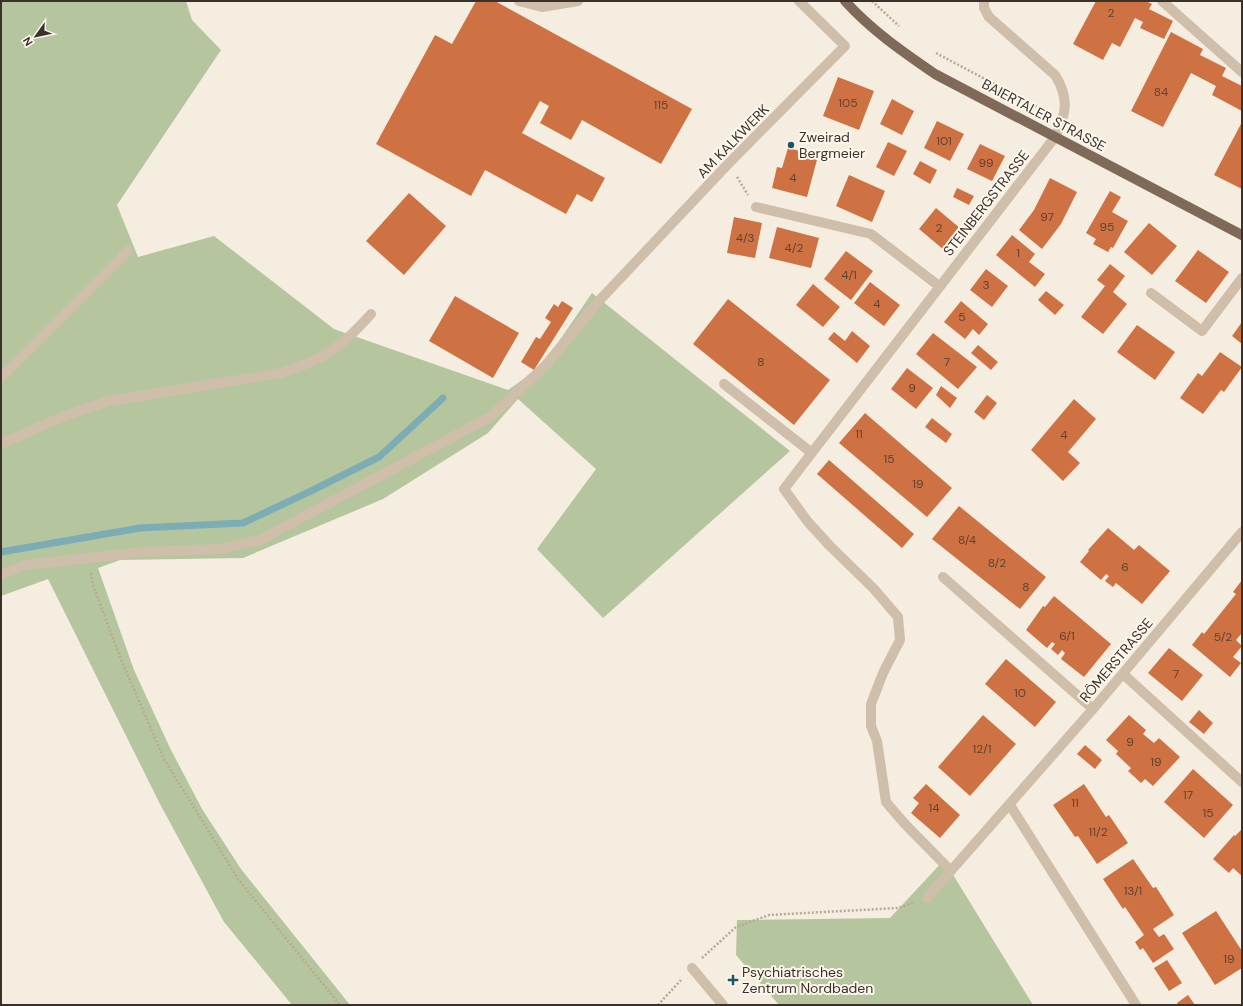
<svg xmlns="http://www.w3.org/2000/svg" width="1243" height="1006" viewBox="0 0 1243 1006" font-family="'DM Sans',sans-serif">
<rect width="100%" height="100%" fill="#f5eddf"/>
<path fill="#b5c69e" d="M1,1H186L192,20L221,50L117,205L138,257L214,236L334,329L508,390L542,366L592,293L790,451L603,618L537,549L596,469L518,399L488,433L383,499L243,558L120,560L98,568L134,670L170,748L202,809L241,869L350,1005H292L224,922L161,806L48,579L1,596Z
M944,860L1033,1005H779L736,955L737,920L890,918Z"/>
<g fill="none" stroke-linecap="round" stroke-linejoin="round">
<path stroke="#7cadb5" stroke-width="7" d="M1,552L140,528L243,523L313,490L379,457L443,398"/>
</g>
<path fill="#cf7243" d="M476,1H495L692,109L661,164L582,120L571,140L540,123L549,106L540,101L522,133L605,178L592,202L577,194L566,214L485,170L471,196L376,144L435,35L452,44Z
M1096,1H1146L1152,4L1149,9L1173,21L1164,39L1140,28L1143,22L1135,18L1120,47L1112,43L1103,60L1073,44Z
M1171,32L1203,49L1200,55L1226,68L1222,76L1242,86V111L1212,95L1216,86L1191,73L1163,127L1131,111Z
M838,77L874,91L859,130L823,116Z
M892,99L914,111L902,135L880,124Z
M937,121L964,134L950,161L924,148Z
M1242,122V189L1214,175Z
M888,142L907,151L894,176L876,167Z
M980,144L1005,156L992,181L967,169Z
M788,148L818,156L807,197L772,188L777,167L782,168Z
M920,161L937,170L930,184L913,174Z
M849,175L885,191L872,222L836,206Z
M1050,178L1077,192L1061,224L1042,249L1019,230L1034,210Z
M957,188L974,196L969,205L953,197Z
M1110,191L1121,197L1112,212L1128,221L1113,248L1111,247L1108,252L1093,244L1096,239L1086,233Z
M409,193L446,226L404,275L366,241Z
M936,208L961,229L944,250L919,229Z
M734,217L762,223L755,258L727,253Z
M1149,223L1177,246L1152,275L1124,252Z
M777,227L819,238L811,268L769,258Z
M1012,235L1035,254L1029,262L1045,274L1035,287L996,255Z
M1198,250L1229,272L1206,303L1175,281Z
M846,251L873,271L851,300L824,279Z
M1110,264L1125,276L1113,292L1127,304L1103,334L1081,317L1105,286L1097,280Z
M986,269L1008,286L992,307L970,290Z
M870,282L900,305L884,326L854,303Z
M813,284L840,307L823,327L796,305Z
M1046,291L1064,305L1055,315L1038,300Z
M455,296L519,333L493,378L429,341Z
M728,299L830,380L794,425L693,344Z
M562,301L573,308L534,370L521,362L536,337L540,339L551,322L545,318L554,304L558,307Z
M961,301L988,324L979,335L973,329L965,339L944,322Z
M1242,322V344L1232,336Z
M1137,325L1175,352L1155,380L1117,352Z
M852,331L870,346L857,363L828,339L834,332L845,341Z
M933,333L977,367L958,389L916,354Z
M978,345L998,362L991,370L971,353Z
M1220,352L1242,367L1224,392L1221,390L1203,414L1180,398L1198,373L1202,376Z
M907,368L933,388L916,409L891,389Z
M941,386L957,398L950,408L936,395Z
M987,395L997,403L984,420L974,412Z
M1074,399L1096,419L1068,452L1080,463L1063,481L1031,450Z
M865,413L952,488L927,517L839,443Z
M932,418L952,434L946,443L925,427Z
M829,460L914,534L902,548L817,474Z
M959,506L1046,577L1020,609L932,539Z
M1108,528L1134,550L1139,545L1170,571L1142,604L1116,583L1113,587L1105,581L1109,576L1106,574L1101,580L1080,562L1089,551L1088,550Z
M1242,580V633L1236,640L1242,646L1233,657L1241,663L1230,677L1192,645L1202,632L1204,634L1236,594L1233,592Z
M1054,596L1111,644L1084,677L1061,659L1065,653L1062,650L1058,655L1051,649L1055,644L1052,642L1047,648L1026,630L1043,606L1045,607Z
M1169,648L1203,675L1182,701L1148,673Z
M1006,659L1056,702L1035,727L985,684Z
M1199,710L1213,723L1204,734L1189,722Z
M983,715L1016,744L970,796L938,767Z
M1129,715L1146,730L1143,734L1154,743L1159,738L1180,757L1153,786L1145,779L1141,783L1128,771L1131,768L1116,754L1118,751L1106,740Z
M1085,745L1102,760L1095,769L1077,754Z
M1193,769L1233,805L1204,838L1164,802Z
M926,784L960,815L940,838L911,813L919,803L913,798Z
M1084,784L1106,817L1109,815L1128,843L1097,864L1078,836L1075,837L1053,805Z
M1242,829V876L1233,868L1229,873L1213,859L1234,835L1235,836Z
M1133,859L1153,888L1156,887L1174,915L1153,929L1159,937L1164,934L1174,949L1153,963L1143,948L1140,950L1135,942L1144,935L1125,907L1123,909L1103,879Z
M1216,911L1242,951V968L1215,985L1182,933Z
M1167,960L1182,983L1169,991L1154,968Z
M1188,995L1195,1005H1178L1177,1003Z"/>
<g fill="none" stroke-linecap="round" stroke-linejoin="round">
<path stroke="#bba894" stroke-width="2.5" stroke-dasharray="2 2" stroke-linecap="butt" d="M872,1L899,26
M936,53L1049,113
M737,177L748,195
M91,573L93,585L120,657L164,759L238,879L340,1005
M702,958L736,927L769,915L898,908L913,903
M658,1005L681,980"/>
<path stroke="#cfbeaa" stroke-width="10" d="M519,1L542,7L578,1
M1162,1L1242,72
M756,207L871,234L939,286
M1151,293L1202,331L1242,278
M1,377L128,251
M724,384L812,453
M1,444L62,417L109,401L281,373C323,360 342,347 371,314
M1,575L25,565L144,552L222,549L260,540L490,417L545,366L597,303L728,164L845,46L799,1
M943,577L1093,709
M1123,674L1242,782
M1010,805L1136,1005
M951,871L904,823L886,802L877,741L871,726V704L883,673L900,640L898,617L874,589L830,546L808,522L784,489L1055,137C1067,114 1069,97 1055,75L989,17L984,8V1
M927,898L1093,709L1242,532
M692,968L723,1005"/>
<path stroke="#7f6a5a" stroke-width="10" d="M845,1C871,30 903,52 935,74L1242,235"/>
</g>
<g fill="#1b5661" stroke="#fcf6ed" stroke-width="1.5">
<circle cx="791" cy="145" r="4"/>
<path d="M731 974h4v4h4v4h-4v4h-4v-4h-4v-4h4z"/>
</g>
<g text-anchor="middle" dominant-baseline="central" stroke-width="4" stroke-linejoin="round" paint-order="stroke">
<g font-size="12" fill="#614130">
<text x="1111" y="13">2</text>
<text x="1161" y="92">84</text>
<text x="848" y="103">105</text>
<text x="661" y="105">115</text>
<text x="944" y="141">101</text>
<text x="986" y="163">99</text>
<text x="793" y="178">4</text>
<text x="1047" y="217">97</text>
<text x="1107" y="227">95</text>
<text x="939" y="228">2</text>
<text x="745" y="238">4/3</text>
<text x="794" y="248">4/2</text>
<text x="1018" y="253">1</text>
<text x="849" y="275">4/1</text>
<text x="986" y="285">3</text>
<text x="877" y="304">4</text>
<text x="962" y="317">5</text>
<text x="761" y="362">8</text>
<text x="947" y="362">7</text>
<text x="912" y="388">9</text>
<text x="859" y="434">11</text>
<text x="1064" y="435">4</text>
<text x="889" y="459">15</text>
<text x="918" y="484">19</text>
<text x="967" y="540">8/4</text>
<text x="997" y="563">8/2</text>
<text x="1125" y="567">6</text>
<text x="1026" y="587">8</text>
<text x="1067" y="636">6/1</text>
<text x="1223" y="637">5/2</text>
<text x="1176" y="674">7</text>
<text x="1020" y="693">10</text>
<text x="1130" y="742">9</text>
<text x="982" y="749">12/1</text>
<text x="1156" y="762">19</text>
<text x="1188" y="795">17</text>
<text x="1075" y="803">11</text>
<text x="934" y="808">14</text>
<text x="1208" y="813">15</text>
<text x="1098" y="832">11/2</text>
<text x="1133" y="891">13/1</text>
<text x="1229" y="959">19</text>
</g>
<g font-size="14" fill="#3c312a" stroke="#fcf6ed">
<text transform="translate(1044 115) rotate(28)">BAIERTALER STRASSE</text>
<text transform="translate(733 141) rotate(-46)">AM KALKWERK</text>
<text transform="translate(986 203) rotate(-52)">STEINBERGSTRASSE</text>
<text transform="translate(1116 660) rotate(-50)">RÖMERSTRASSE</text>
</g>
<g font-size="14" fill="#3c312a" stroke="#fcf6ed" text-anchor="start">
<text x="799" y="137">Zweirad<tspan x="799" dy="16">Bergmeier</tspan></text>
<text x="742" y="972">Psychiatrisches<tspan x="742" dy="16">Zentrum Nordbaden</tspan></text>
</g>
</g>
<rect width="1243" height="1006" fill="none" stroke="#3c312a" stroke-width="4"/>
<g transform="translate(36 36) rotate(237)" stroke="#fcf6ed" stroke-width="3" paint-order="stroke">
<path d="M0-3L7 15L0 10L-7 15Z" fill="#3c312a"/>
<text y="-6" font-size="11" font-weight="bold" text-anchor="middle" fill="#3c312a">N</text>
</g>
</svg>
